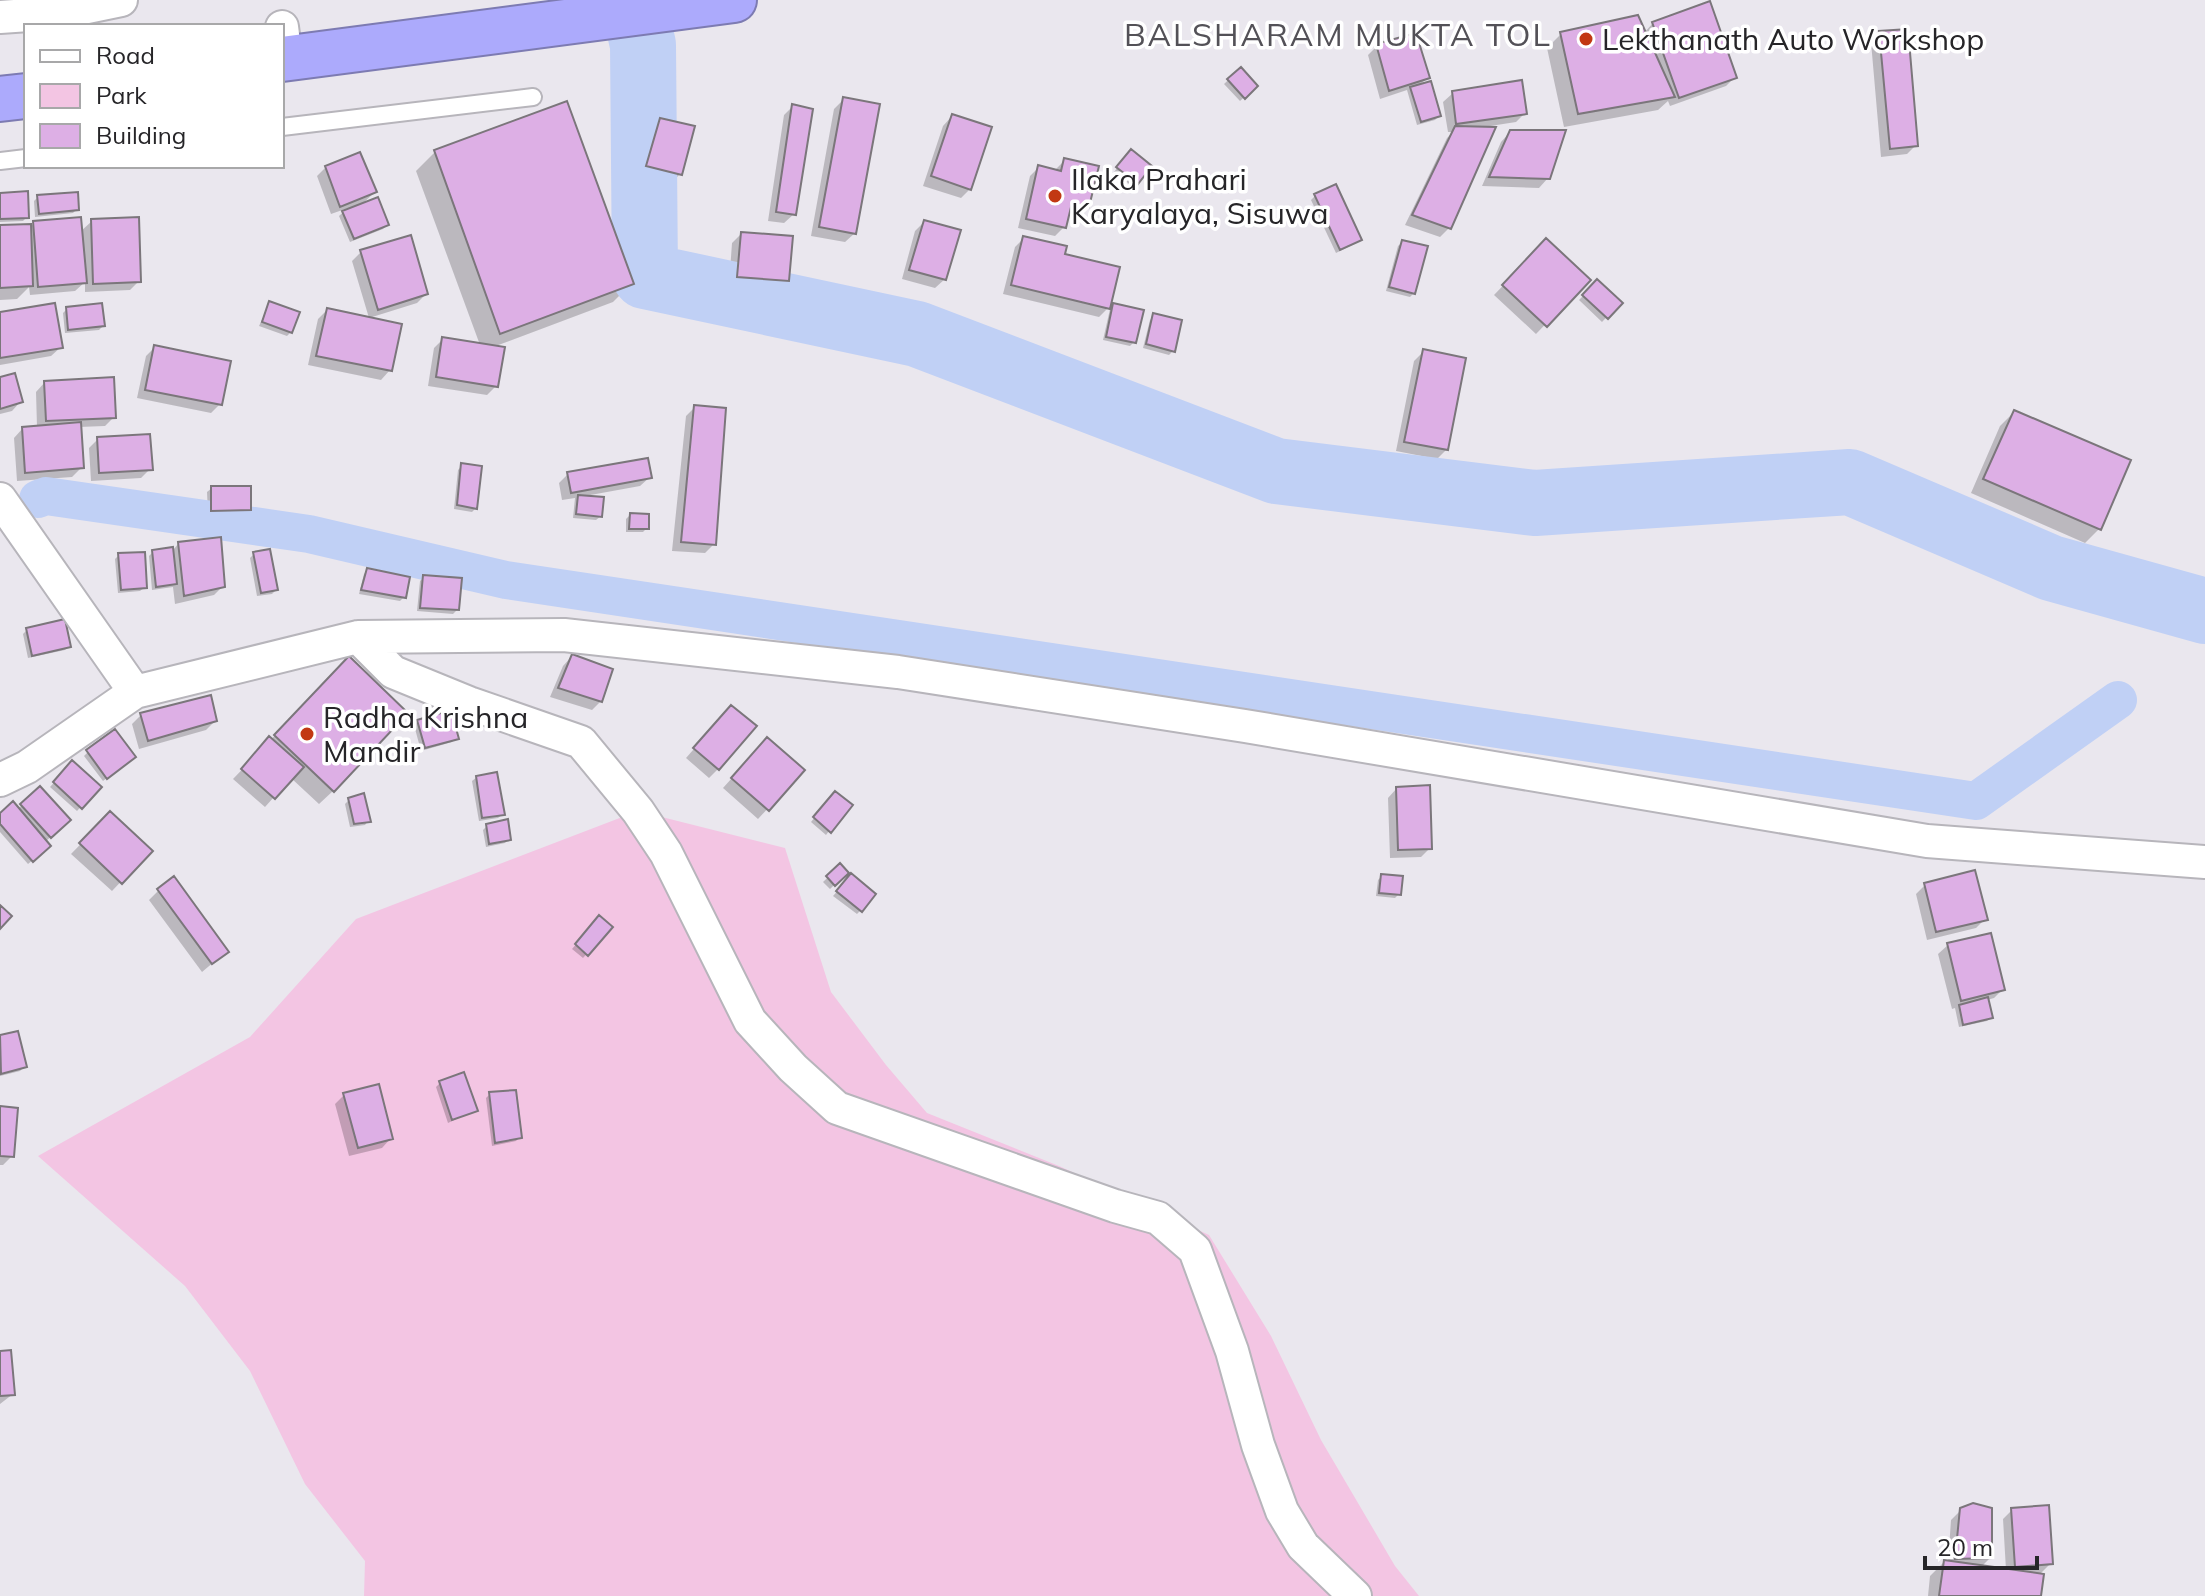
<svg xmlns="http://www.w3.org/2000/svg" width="2205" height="1596" viewBox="0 0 2205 1596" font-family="Mulish,sans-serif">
<rect width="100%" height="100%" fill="#eae7ee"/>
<path fill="#f3c5e3" d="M638,811L785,848L831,992L886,1065L927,1113L1059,1166L1209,1235L1271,1336L1321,1440L1395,1566L1419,1596H364L365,1561L305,1484L250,1371L185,1286L38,1156L250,1037L356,919Z"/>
<path fill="#0003" d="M1653,23L1735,77L1726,86L1670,106L1668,101L1658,110L1564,127L1547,48L1561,34L1644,33Z
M1880,33L1916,145L1907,154L1881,157L1871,42Z
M1377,46L1427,78L1419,86L1439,116L1435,120L1417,125L1407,90L1380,99L1368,55Z
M1240,69L1256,86L1240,101L1224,84Z
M1453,93L1525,113L1516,122L1484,127L1449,228L1440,237L1405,225L1447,138L1453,132H1448L1443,102Z
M843,100L855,233L845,242L811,236L834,109Z
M565,104L631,284L613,302L493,347L496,386L487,395L428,386L434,348L443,339L480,345L416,171L435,152Z
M793,106L794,214L784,223L768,221L784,115Z
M952,116L970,189L961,198L923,186L943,126Z
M660,120L680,174L671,183L638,175L651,129Z
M1510,132L1548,178L1539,188L1482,186L1501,142Z
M1127,156L1150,167L1133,187L1114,172Z
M1064,161L1087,206L1078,215L1068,213L1064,227L1055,236L1018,228L1030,176L1039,167L1055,170Z
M326,167L375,192L361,205L387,225L383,229L350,242L339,216L348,208L331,214L317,176Z
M0,195L27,217L23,221L0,222Z
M1315,196L1360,240L1356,243L1336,253L1311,200Z
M38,197L77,209L73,213L35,217L34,201Z
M92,221L139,281L130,290L85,292V282L75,291L30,295L29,287L17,299L0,300V227L31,226L34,223L80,232Z
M924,222L945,279L935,288L902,279L915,231Z
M741,234L787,280L778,289L729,285L732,243Z
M1024,238L1063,255L1108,308L1099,317L1003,294L1015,247Z
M1546,241L1588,280L1536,334L1494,295Z
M1403,242L1414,293L1410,297L1386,291L1398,246Z
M361,252L426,294L417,303L369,318L352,261Z
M1597,282L1620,303L1602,322L1579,300Z
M270,303L291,332L287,336L259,326Z
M1114,305L1134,342L1130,346L1103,340L1110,309Z
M67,309L103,326L99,330L65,333L63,313Z
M327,310L390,370L381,380L308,365L318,319Z
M0,314L61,347L51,356L0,365Z
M1154,316L1173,351L1169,355L1143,348L1150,320Z
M155,347L220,404L211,413L137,398L146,356Z
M1423,352L1446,450L1437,459L1396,451L1414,361Z
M0,379L21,401L12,411L0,414Z
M45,382L114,417L105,426L79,427L82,467L72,477L17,481L14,438L23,428L37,427L36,392Z
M695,407L714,544L705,553L672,551L686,416Z
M2014,412L2099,529L2085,543L1971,493L2000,426Z
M98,439L150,469L141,478L91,481L89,448Z
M462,466L476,508L472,512L454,509L458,470Z
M568,474L650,477L640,486L585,496L601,516L596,520L573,518L575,498L562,500L559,483Z
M212,488L249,510L245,514H208L207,492Z
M630,515L647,528L643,532H626V519Z
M178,544L223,586L214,595L175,604L173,587L152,590L149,556L153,552L174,549Z
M254,554L276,590L272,594L257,596L250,558Z
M119,555L145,587L140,591L118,593L115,559Z
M368,570L404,597L400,601L359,594L364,574Z
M424,577L457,610L453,614L417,611L420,581Z
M27,630L69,646L65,650L28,658L23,634Z
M572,656L601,701L592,710L550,697L563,666Z
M335,673L333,791L319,804L291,778L265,807L233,779Z
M141,715L215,721L206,730L139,749L132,724Z
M722,717L718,769L709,778L686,758Z
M418,721L456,738L452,742L421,751L414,725Z
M758,749L802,771L758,819L723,788Z
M88,752L130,760L103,781L84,756Z
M72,763L99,787L77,811L50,787Z
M477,777L503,814L498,818L479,821L472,781Z
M40,788L69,820L45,842V850L28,864L0,832V815L18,809Z
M1397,788L1430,848L1421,857L1390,858L1388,798Z
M831,797L829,831L826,835L811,822Z
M349,800L368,821L365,825L350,827L345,804Z
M110,814L150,851L112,891L71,854Z
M487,826L509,839L505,843L486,847L483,830Z
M840,866L847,873L830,889L823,882Z
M851,876L861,910L857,914L833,896Z
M1382,876L1399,894L1395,898L1376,896L1378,880Z
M1925,885L1985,919L1976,928L1927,940L1916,894Z
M158,891L227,951L202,972L149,900Z
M599,918L610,928L583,958L572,949Z
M1948,945L2003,989L1994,998L1987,1000L1991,1017L1987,1021L1959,1027L1955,1008L1952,1009L1938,954Z
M16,1033L24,1067L20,1071L0,1076V1037Z
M440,1083L475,1110L448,1123L436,1087Z
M490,1094L520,1137L516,1141L492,1146L486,1098Z
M344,1095L391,1138L382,1148L349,1156L335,1104Z
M0,1108L12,1156L3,1165H0Z
M0,1353L13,1394L0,1404Z
M1961,1510L1990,1558L1981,1567L2006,1570L2003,1519L2012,1510L2051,1563L2039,1575V1596H1928L1930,1576L1944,1562L1948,1563L1951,1520Z"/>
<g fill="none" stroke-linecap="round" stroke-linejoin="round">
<path stroke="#c0d0f5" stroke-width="38" d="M38,499L46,496L309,534L506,580L1976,801L2118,700"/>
<path stroke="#c0d0f5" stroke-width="66" d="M633,0L643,45L645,276L917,334L1276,471L1535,503L1850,482L2051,568L2205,611"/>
</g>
<path fill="#ddafe5" stroke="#7b767b" stroke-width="2" d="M1710,1L1737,78L1679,98L1652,22Z
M1638,15L1675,97L1578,114L1560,32Z
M1908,29L1918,146L1890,149L1879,31Z
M1416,33L1430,78L1389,91L1376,44Z
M1241,67L1258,86L1245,99L1227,79Z
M1522,80L1527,114L1456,124L1452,91Z
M1431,81L1441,116L1421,122L1410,87Z
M843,97L880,104L856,234L819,227Z
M567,101L634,284L500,334L434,150Z
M792,104L813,109L796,215L776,212Z
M952,114L992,127L971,190L931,176Z
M660,118L695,126L682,175L646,166Z
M1455,126L1496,127L1451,229L1412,215Z
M1510,130H1566L1550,179L1489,177Z
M1131,149L1152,166L1138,184L1116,167Z
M360,152L377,192L340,207L325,166Z
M1064,158L1099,166L1089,207L1072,203L1066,228L1026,219L1038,165L1061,171Z
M1336,184L1362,240L1340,250L1314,194Z
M28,191L29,218L0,219V193Z
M78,192L79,210L39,214L37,195Z
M378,197L389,225L354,239L342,211Z
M81,217L87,283L38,287L33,221Z
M139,217L141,282L93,284L91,219Z
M924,220L961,230L946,280L909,270Z
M31,224L33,286L0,288V225Z
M741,232L793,236L789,281L737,277Z
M411,235L428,294L378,310L360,250Z
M1023,236L1067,246L1065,254L1120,267L1110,309L1011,285Z
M1546,238L1591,280L1547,327L1502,285Z
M1402,240L1428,246L1415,294L1389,287Z
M1597,279L1623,303L1608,319L1582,295Z
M269,301L300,312L292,333L262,322Z
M55,303L63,348L0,358V312Z
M102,303L105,326L68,330L66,307Z
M1113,303L1144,310L1136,343L1106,337Z
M327,308L402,324L392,371L316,356Z
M1153,313L1182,320L1175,352L1146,344Z
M442,337L505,347L498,387L436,377Z
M154,345L231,361L222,405L145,390Z
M1423,349L1466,358L1448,450L1404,442Z
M15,373L23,402L0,409V377Z
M114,377L116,418L46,421L44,381Z
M694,405L726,408L716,545L681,542Z
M2014,410L2131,460L2101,530L1983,479Z
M81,422L84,468L25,473L22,427Z
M150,434L153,470L99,473L97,437Z
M648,458L652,478L571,493L567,472Z
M461,463L482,466L477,509L457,505Z
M211,486H251V510L211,511Z
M578,495L604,497L602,517L576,514Z
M630,513L649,514V529H629Z
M221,537L225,587L184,596L178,542Z
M173,547L177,584L156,587L152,550Z
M270,549L278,590L261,593L253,552Z
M145,552L147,588L121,590L118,553Z
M367,568L410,577L406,598L361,590Z
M423,575L462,578L459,610L420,608Z
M65,619L71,647L32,656L26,628Z
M572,654L613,669L602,702L558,688Z
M349,656L408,713L334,792L274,735Z
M211,695L217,721L148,741L140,713Z
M731,705L757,726L719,770L693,748Z
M451,710L459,739L425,748L417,720Z
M115,729L136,757L107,779L86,750Z
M269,736L304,767L275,799L241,769Z
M767,737L805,770L769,811L731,778Z
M72,760L102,787L82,809L53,782Z
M497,772L505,815L482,818L476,776Z
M1430,785L1432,849L1398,850L1396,787Z
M40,786L71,820L51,838L20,804Z
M835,791L853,805L831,833L813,817Z
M364,793L371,822L354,824L348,798Z
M13,801L51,846L33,862L0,824V813Z
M110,811L153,851L122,884L79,843Z
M508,819L511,840L489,844L486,824Z
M840,863L849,873L835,886L826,876Z
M1975,870L1988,920L1936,932L1924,883Z
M851,873L876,894L862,912L836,891Z
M1381,874L1403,876L1401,895L1379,893Z
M174,876L229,952L212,964L157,889Z
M0,905L12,916L0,929Z
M599,915L613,927L588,956L575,944Z
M1991,933L2005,990L1961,1001L1947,943Z
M1988,997L1993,1018L1963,1025L1959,1005Z
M18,1031L27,1067L1,1074L0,1035Z
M464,1072L478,1111L452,1120L439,1081Z
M379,1084L393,1139L358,1148L343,1093Z
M516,1090L522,1138L495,1143L489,1092Z
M0,1106L18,1108L14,1157L0,1156Z
M11,1350L15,1395L0,1396V1351Z
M1973,1503L1992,1508V1558L1955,1559L1960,1508Z
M2049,1505L2053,1564L2015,1567L2011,1508Z
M1944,1560L2044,1574L2041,1596H1939Z"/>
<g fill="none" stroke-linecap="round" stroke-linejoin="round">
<defs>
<path id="lane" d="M282,127L533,97
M0,161L26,158"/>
<path id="street" d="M0,17L58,13L121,0
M282,27L286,58
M0,499L135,692L27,767L0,780
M358,637L393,672L469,703L581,742L638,811L666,853L750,1021L793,1068L837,1108L1115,1206L1158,1218L1195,1250L1232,1351L1258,1445L1282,1511L1303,1546L1355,1596
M135,692L358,637L564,635L898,672L1245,726L1927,841L2205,862"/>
<path id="highway" d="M282,59L734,0
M0,99L26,96"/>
</defs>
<use href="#lane" stroke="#b7b5bb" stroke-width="20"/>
<use href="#street" stroke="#b7b5bb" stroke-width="36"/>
<use href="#highway" stroke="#7d7bb2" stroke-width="48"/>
<use href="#lane" stroke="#fff" stroke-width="16"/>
<use href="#street" stroke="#fff" stroke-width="32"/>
<use href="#highway" stroke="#acaafc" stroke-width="44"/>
</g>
<g fill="#c23813" stroke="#fff" stroke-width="3">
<circle cx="1586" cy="39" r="8"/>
<circle cx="1055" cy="196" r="8"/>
<circle cx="307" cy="734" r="8"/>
</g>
<g text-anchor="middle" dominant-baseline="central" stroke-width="7" stroke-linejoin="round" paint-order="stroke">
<g font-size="30" fill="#262528" stroke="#fff" text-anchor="start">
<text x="1602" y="39">Lekthanath Auto Workshop</text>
<text x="1071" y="179">Ilaka Prahari<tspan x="1071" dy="34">Karyalaya, Sisuwa</tspan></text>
<text x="323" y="717">Radha Krishna<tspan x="323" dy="34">Mandir</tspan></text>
</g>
<g font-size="32" letter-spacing="2" fill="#535157" stroke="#fff">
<text x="1338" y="34">BALSHARAM MUKTA TOL</text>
</g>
</g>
<rect x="24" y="24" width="260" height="144" fill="#ffffff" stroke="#a8a8a9" stroke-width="2"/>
<rect x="40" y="50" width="40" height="12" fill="#ffffff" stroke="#a8a8a9" stroke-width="2"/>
<text x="96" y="64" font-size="24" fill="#262528">Road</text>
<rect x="40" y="84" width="40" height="24" fill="#f3c5e3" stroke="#a8a8a9" stroke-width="2"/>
<text x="96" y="104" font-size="24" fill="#262528">Park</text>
<rect x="40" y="124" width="40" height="24" fill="#ddafe5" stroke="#a8a8a9" stroke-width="2"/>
<text x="96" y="144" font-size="24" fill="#262528">Building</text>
<path d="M1925 1556v12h112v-12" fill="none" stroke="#262528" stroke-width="4"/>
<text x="1937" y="1556" font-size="24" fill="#262528" stroke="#ffffff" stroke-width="6" paint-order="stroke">20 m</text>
</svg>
